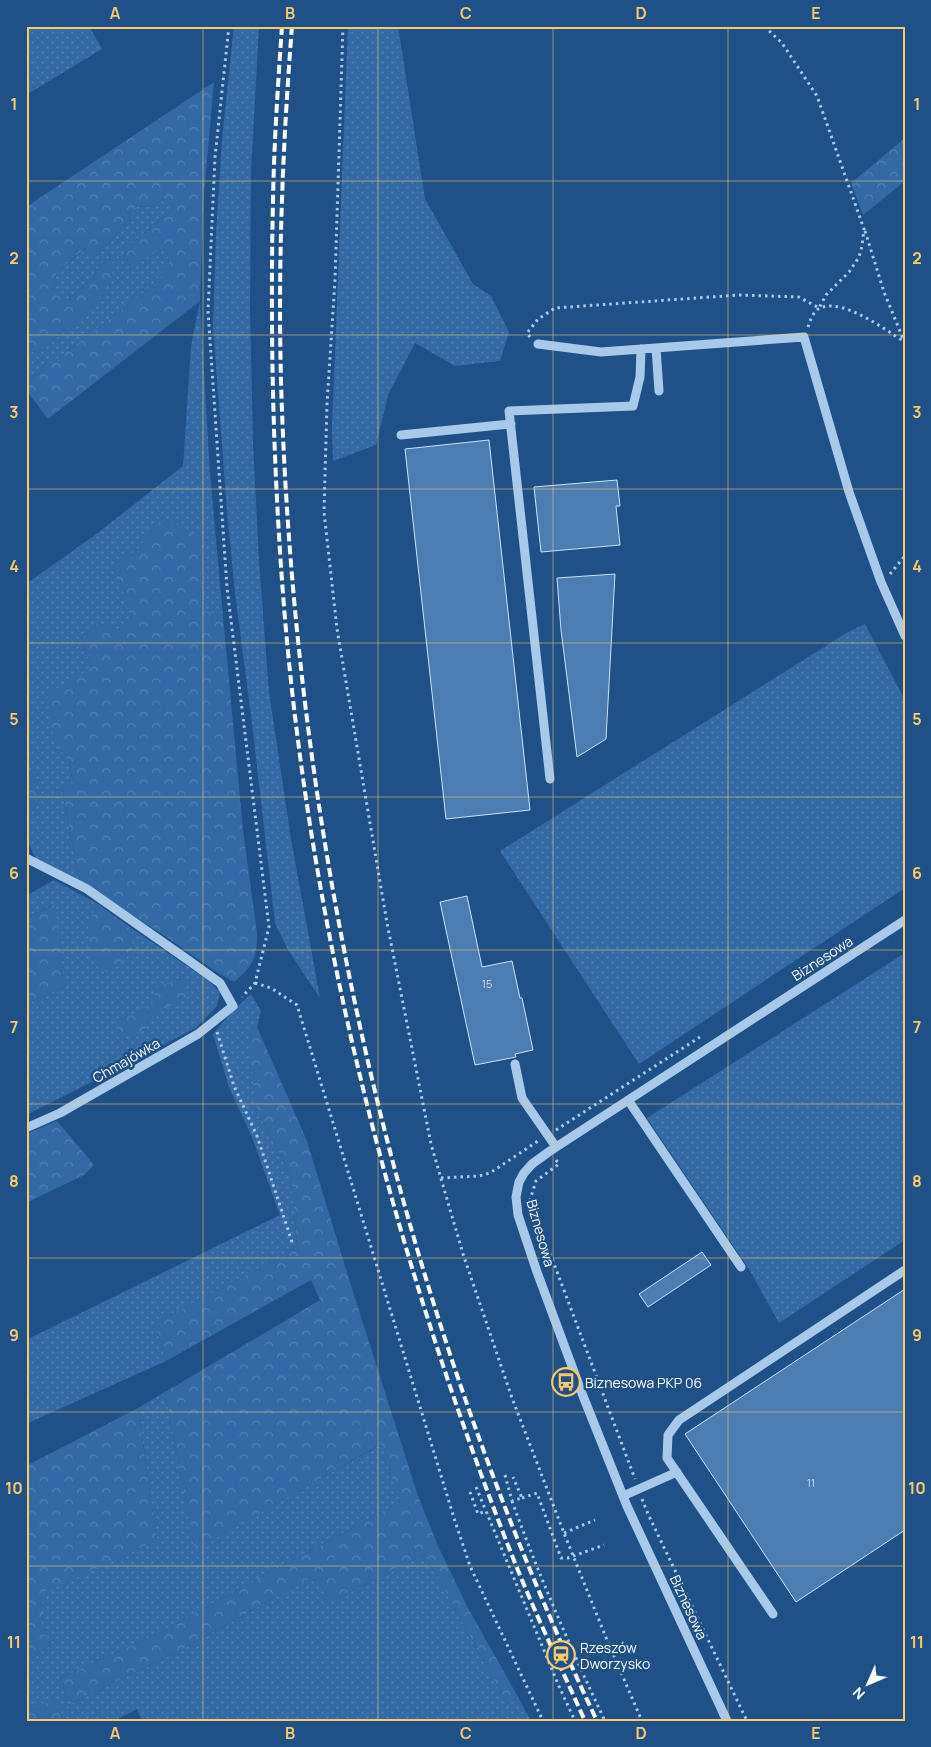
<svg xmlns="http://www.w3.org/2000/svg" width="931" height="1747" viewBox="0 0 931 1747" font-family="Manrope,sans-serif">
<defs>
<pattern id="grass-dots" width="8" height="8" patternUnits="userSpaceOnUse" patternTransform="scale(1.25)"><rect width="8" height="8" fill="#336aa5"/><path d="M2 2h.1M6 6h.1" fill="none" stroke="#5280b2" stroke-width="1.8" stroke-linecap="round"/></pattern>
<pattern id="forest-crowns" width="20" height="18" patternUnits="userSpaceOnUse" patternTransform="scale(1.25)"><rect width="20" height="18" fill="#336aa5"/><path d="M2 6a3 3 0 1 1 6 0M12 15a3 3 0 1 1 6 0" fill="none" stroke="#5280b2"/></pattern>
</defs>
<rect width="100%" height="100%" fill="#1f5087"/>
<path fill="url(#grass-dots)" d="M26,26H89L102,49L26,95Z
M234,26H259L251,173L250,309L253,443L259,561L269,692L291,839L320,998L288,950L275,923L252,723L235,593L227,511L213,326L216,233L222,139Z
M348,26H398L425,199L473,284L491,296L509,332L500,361L455,366L415,343L388,395L376,445L333,461L332,427Z
M165,198L175,207L125,249L130,270L166,242L169,265L150,288L26,383V353L43,350L104,295L101,263L91,281L67,300L52,292L57,272L88,247V257L110,242L138,206L149,207Z
M200,301L210,474L223,616L201,611L204,539L157,522L139,549L115,564L131,619L117,630L98,623L81,639L92,667L54,742L69,759L73,785L62,789L79,881L36,859L26,838V816L39,802L26,743V584L95,535L183,466L191,346Z
M865,624L905,700V888L639,1064L500,851L848,632Z
M54,880L98,904L88,922L133,953L131,928L208,980L220,992L217,1006L197,1027L130,1063L26,1115V1004L64,987L54,904L29,917L26,920V896Z
M905,953V1240L779,1323L749,1269L647,1118Z
M251,994L261,1011L257,1027L249,1032L262,1120L291,1177L297,1246L281,1257L155,1323L166,1361L26,1424V1340L280,1215L252,1137L229,1087L213,1034L232,1012Z
M165,1392L195,1549L382,1444L400,1502L161,1632L61,1678L68,1705L179,1651L315,1575L330,1602L425,1554L507,1704L518,1697L531,1721H142L137,1709L114,1721H26V1662L51,1645L42,1627V1592L157,1541L138,1408Z"/>
<path fill="url(#forest-crowns)" d="M214,82L204,194L200,301L48,419L26,390V383L150,288L169,265L166,243L130,270L125,249L175,207L165,198L149,207L138,206L110,242L88,257L87,247L57,272L52,292L63,293L67,300L91,281L101,263L112,256L113,271L104,295L43,350L26,353V207Z
M905,138V181L863,215L851,183Z
M157,522H174L204,539L201,610L223,616L243,830L257,933C257,958 253,967 234,982L218,973L168,938L79,881L62,788L73,785L69,759L54,742L47,695L92,667L81,639L98,623L117,630L131,619L114,564L139,549Z
M26,743L39,802L26,816Z
M55,904L64,987L26,1004V920L29,917Z
M98,904L131,928L133,953L106,972L90,952L88,922Z
M183,979L189,996L157,1013L142,1032L121,1036L117,1021L151,1007L157,987Z
M257,1027L307,1141L349,1279L417,1493L438,1546L468,1608L518,1697L507,1704L425,1554L330,1602L315,1575L179,1651L68,1705L61,1678L161,1632L400,1502L381,1444L195,1550L165,1392L320,1300L311,1280L166,1361L155,1323L281,1257L297,1246L291,1177L262,1120L253,1083L249,1031Z
M57,1121L94,1165L84,1175L26,1203V1134Z
M138,1408L157,1541L43,1592L42,1627L51,1645L26,1662V1466Z
M56,1699L61,1719L57,1721H26V1712Z"/>
<path fill="#4b7cb2" stroke="#cde2f8" d="M489,440L530,810L446,819L405,449Z
M617,480L620,506H616L620,545L541,552L534,487Z
M615,574L606,739L577,757L561,630L557,578Z
M467,896L482,967L512,961L520,998H522L533,1050L515,1054L516,1057L475,1065L440,902Z
M702,1252L711,1265L648,1307L639,1294Z
M905,1289V1530L796,1602L685,1434Z"/>
<g fill="none" stroke-linecap="round" stroke-linejoin="round">
<path stroke="#a9c9ea" stroke-width="3" stroke-dasharray="2.5 4" stroke-linecap="butt" d="M229,26L215,157L208,311L227,588L269,927L255,983L242,997
M343,26L335,280L327,404L324,512L337,629L387,923L431,1144L463,1254L512,1398L564,1533L607,1640L642,1721
M865,231L884,292L904,341
M808,327C810,321 813,311 820,308C844,298 885,330 905,342
M530,337L527,333L538,319L555,308L739,295L799,297L819,308L826,295L849,272L859,257L862,246L864,229L817,96L782,43L764,26
M890,574L904,557L905,553
M255,983L271,988L297,1005L454,1518L470,1566L543,1721
M217,1032L234,1086L257,1136L292,1242
M556,1130L700,1037
M556,1160L559,1164L536,1181L530,1200L635,1479
M441,1178L479,1176L490,1173L538,1141
M505,1475L512,1501L522,1498L513,1477
M476,1487L486,1511
M470,1492L478,1514L486,1511L558,1684L575,1721
M522,1498L537,1493L561,1558H568L604,1545
M642,1499L648,1514L747,1721
M512,1501C539,1576 571,1649 605,1721
M564,1533L595,1520"/>
<path stroke="#a9c9ea" stroke-width="9" d="M538,344L601,352L804,337L849,492L881,582L905,636
M656,348L659,391
M401,435L511,424
M550,779L509,411L633,406L640,377L641,349
M26,858L87,889L188,960L220,983L233,1006L198,1034L60,1113L26,1128
M515,1064L522,1098L556,1147
M628,1100L741,1267
M623,1496L677,1472
M773,1614L667,1458L668,1435L679,1420L905,1270
M727,1721L627,1506L583,1396L537,1272L518,1215L516,1197L519,1182L524,1173L532,1164L550,1151L905,920"/>
<path stroke="#fff" stroke-width="4" stroke-dasharray="9 4" stroke-linecap="butt" d="M282,26C278,84 274,143 273,201C270,332 273,463 283,594C308,922 391,1247 511,1553C533,1609 560,1665 585,1721
M292,26C282,154 277,283 282,411C299,865 402,1310 597,1721"/>
</g>
<path fill="none" stroke="#f9ca69" stroke-width="1" stroke-opacity="0.55" d="M203,26V1721M378,26V1721M553,26V1721M728,26V1721M26,181H905M26,335H905M26,489H905M26,643H905M26,797H905M26,950H905M26,1104H905M26,1258H905M26,1412H905M26,1566H905"/>
<defs>
<symbol id="bus-ring" viewBox="-11 -11 22 22"><circle r="9.5" fill="#1f5087" stroke="#f9ca69" stroke-width="1.5"/><path d="M-5-6H5V4H4V6H2V4H-2V6H-4V4H-5ZM-3.5-4V0h7V-4ZM-3.5 1.2v1.5H-2V1.2ZM2 1.2v1.5H3.5V1.2Z" fill="#f9ca69"/></symbol>
<symbol id="station-ring" viewBox="-11 -11 22 22"><circle r="9.5" fill="#1f5087" stroke="#f9ca69" stroke-width="1.5"/><path d="M-3-6H3Q5-6 5-4V2Q5 4 3 4L4.5 6H3L1.5 4h-3L-3 6H-4.5L-3 4Q-5 4-5 2V-4Q-5-6-3-6ZM-3.5-4v3h7v-3ZM-3.5 1v1.5H-2V1ZM2 1v1.5H3.5V1Z" fill="#f9ca69"/></symbol>
</defs>
<g fill-rule="evenodd">
<use href="#bus-ring" x="550" y="1366" width="32" height="32"/>
<use href="#station-ring" x="545" y="1639" width="32" height="32"/>
</g>
<g text-anchor="middle" dominant-baseline="central" stroke-width="5" stroke-linejoin="round" paint-order="stroke">
<g font-size="11" fill="#d2deec">
<text x="487" y="983">15</text>
<text x="811" y="1482">11</text>
</g>
<g font-size="14" fill="#fff" stroke="#1f5087">
<text transform="translate(822 958) rotate(-33)">Biznesowa</text>
<text transform="translate(126 1060) rotate(-30)">Chmajówka</text>
<text transform="translate(541 1233) rotate(74)">Biznesowa</text>
<text transform="translate(689 1607) rotate(65)">Biznesowa</text>
</g>
<g font-size="14" fill="#fff" stroke="#1f5087" text-anchor="start">
<text x="585" y="1382">Biznesowa PKP 06</text>
<text x="580" y="1647">Rzeszów<tspan x="580" dy="16">Dworzysko</tspan></text>
</g>
</g>
<rect width="931" height="1747" fill="none" stroke="#1f5087" stroke-width="55"/>
<g transform="translate(868 1684) rotate(225)" stroke="#1f5087" stroke-width="4" paint-order="stroke">
<path d="M0-4L9 19L0 12L-9 19Z" fill="#ffffff"/>
<text y="-8" font-size="14" font-weight="bold" text-anchor="middle" fill="#ffffff">N</text>
</g>
<rect x="28" y="28" width="876" height="1692" fill="none" stroke="#f9ca69" stroke-width="2"/>
<g font-size="16" text-anchor="middle" font-weight="bold" fill="#f9ca69">
<text x="115" y="19">A</text>
<text x="290" y="19">B</text>
<text x="466" y="19">C</text>
<text x="641" y="19">D</text>
<text x="816" y="19">E</text>
<text x="14" y="110">1</text>
<text x="917" y="110">1</text>
<text x="14" y="264">2</text>
<text x="917" y="264">2</text>
<text x="14" y="418">3</text>
<text x="917" y="418">3</text>
<text x="14" y="572">4</text>
<text x="917" y="572">4</text>
<text x="14" y="725">5</text>
<text x="917" y="725">5</text>
<text x="14" y="879">6</text>
<text x="917" y="879">6</text>
<text x="14" y="1033">7</text>
<text x="917" y="1033">7</text>
<text x="14" y="1187">8</text>
<text x="917" y="1187">8</text>
<text x="14" y="1341">9</text>
<text x="917" y="1341">9</text>
<text x="14" y="1494">10</text>
<text x="917" y="1494">10</text>
<text x="14" y="1648">11</text>
<text x="917" y="1648">11</text>
<text x="115" y="1739">A</text>
<text x="290" y="1739">B</text>
<text x="466" y="1739">C</text>
<text x="641" y="1739">D</text>
<text x="816" y="1739">E</text>
</g>
</svg>
